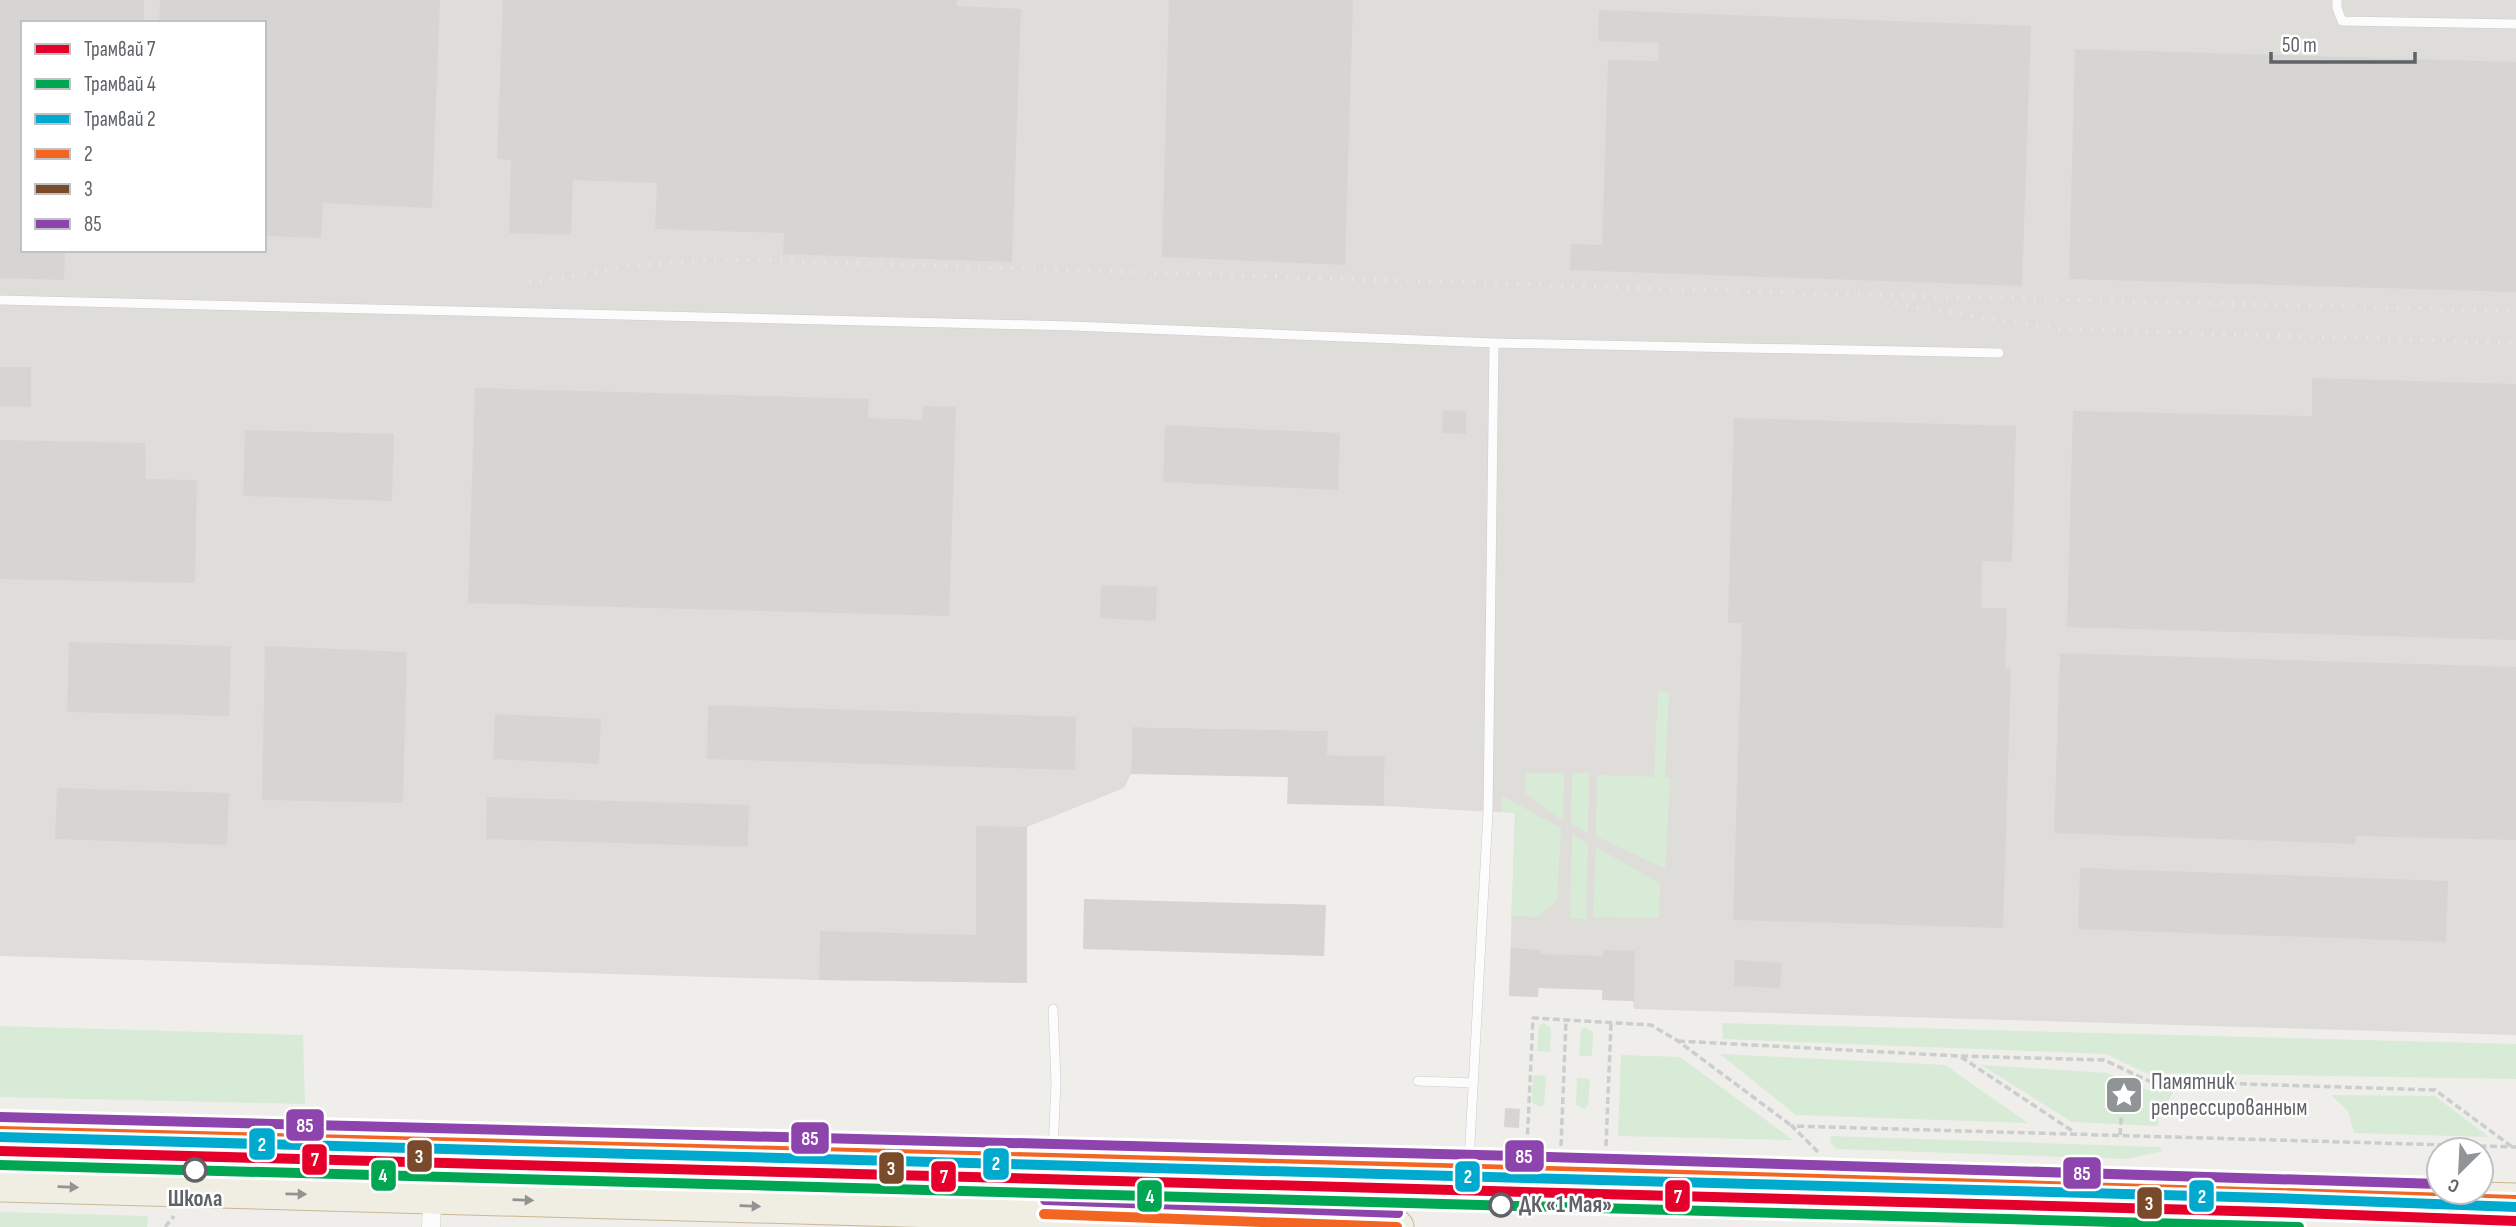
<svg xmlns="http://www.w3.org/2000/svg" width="2516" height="1227" viewBox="0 0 2516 1227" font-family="'Sofia Sans Condensed',sans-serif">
<rect width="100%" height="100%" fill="#efeeea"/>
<path fill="#dfddda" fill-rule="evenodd" d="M0,0H2516V1035L1634,1009L1633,1001L1602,1000V990L1539,988L1538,997L1509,996L1515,813L1384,806L1385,756L1327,755V731L1132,727L1131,774L1124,788L1027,827V983L819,980L0,956ZM23,23H264V250H23Z"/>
<path fill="#d8ebd6" d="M1658,691L1669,692L1665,777L1670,778L1665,869L1596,836L1597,775L1654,777Z
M1526,773H1564L1563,821L1525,793Z
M1572,773H1589L1588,833L1571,824Z
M1502,796L1561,828L1557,900L1537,917L1511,916L1516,813L1501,812Z
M1572,834L1588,843L1586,919L1570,918Z
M1596,847L1660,884L1659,918L1593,917Z
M1543,1023L1551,1028L1550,1052L1537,1051L1539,1026Z
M1722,1023L2516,1044V1079L2146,1073L2106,1054L1723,1039Z
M0,1026L303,1035L305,1104L0,1097Z
M1585,1027L1593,1032L1592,1056H1579L1581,1030Z
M1720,1054L1945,1065L2028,1123L1796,1115Z
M1621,1055L1680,1057L1793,1140L1618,1136Z
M1981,1065L2108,1073L2148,1090L2176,1088L2159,1115L2158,1126L2072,1122Z
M1533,1075L1546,1076L1544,1104L1540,1107L1532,1102Z
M1577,1078L1590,1079L1588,1106L1584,1109L1576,1105Z
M2331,1095L2435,1096L2489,1137L2354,1133L2348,1111Z
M1831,1136L2160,1147L2162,1151L2127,1159L1836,1149L1830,1142Z
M0,1212L148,1216L147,1227H0Z"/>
<path fill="#d6d5d3" d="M0,0H144V23H23V250H65L64,280L0,278Z
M160,0H440L432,208L323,203L321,238L264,236V23H159Z
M503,0H957V6L1021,9L1012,262L783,254L784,233L655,229L657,183L573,180L571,235L509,233L511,160L497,159Z
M1169,0H1353L1345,265L1162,257Z
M1599,10L2031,26L2022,286L1570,270L1571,244L1602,245L1608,60L1658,61L1659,43L1598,41Z
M2075,49L2516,62V292L2069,279Z
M0,367H31V407L0,406Z
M2312,378L2516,384V640L2067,627L2073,411L2312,416Z
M475,388L869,399L868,418L922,420L923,406L956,407L949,616L468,603Z
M1443,410L1466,411V434L1442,433Z
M1734,418L2016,426L2012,562L1982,561L1981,608H2007L2005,668H2011L2003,928L1733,920L1742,623H1728Z
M1165,425L1340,433L1338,490L1163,482Z
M245,430L394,434L392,501L243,496Z
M0,440L145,443L146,479L197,480L195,583L0,579Z
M1101,585L1157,587L1156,621L1100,618Z
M69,642L231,646L229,716L67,712Z
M265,646L407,652L403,803L262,800Z
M2060,653L2516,667V840L2356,836L2355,844L2054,833Z
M708,705L1076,717L1075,770L707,759Z
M495,714L601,719L599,764L493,759Z
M1132,727L1328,731L1327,755L1385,756L1384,806L1287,804L1288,777L1131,774Z
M57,788L229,793L227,845L55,839Z
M487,797L749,805L748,847L486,839Z
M976,826L1027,827V983L819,980L820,931L976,935Z
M2080,868L2448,881L2446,942L2078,929Z
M1084,899L1326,905L1324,956L1083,949Z
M1511,948L1541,950V954L1603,956V950L1635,951L1634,1001L1602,1000L1603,990L1538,988V997L1509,996Z
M1735,960L1782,963L1780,988L1734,986Z
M1505,1108L1520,1109L1519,1128L1504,1127Z"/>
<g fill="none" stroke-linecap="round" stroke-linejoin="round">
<defs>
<path id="lane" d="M2337,0V8L2342,21L2516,24
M0,300L1073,326L1494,343L1999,353
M1418,1081L1473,1083
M1053,1151L1056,1082L1053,1009
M1469,1161L1488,812L1494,343
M1048,1206L1052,1165"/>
<path id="street" d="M431,1227L435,1143"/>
<path id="highway" d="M0,1131L1518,1170L2516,1200
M0,1185L1047,1214L1397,1227"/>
</defs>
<use href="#lane" stroke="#cbcccc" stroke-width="10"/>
<use href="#street" stroke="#cbcccc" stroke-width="19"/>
<use href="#highway" stroke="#c8b996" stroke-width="35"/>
<path stroke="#cacfcc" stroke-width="3.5" stroke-dasharray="7 3.5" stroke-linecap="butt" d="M1678,1041L1959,1056L2104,1060L2149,1081L2435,1090L2511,1146
M1961,1057L2074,1132
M2120,1135L2122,1102
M1527,1145L1533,1018L1651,1025L1678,1041L1792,1126
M1561,1146L1566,1020
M1606,1146L1611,1023
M1818,1152L1792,1126L2516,1147
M165,1227L174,1216"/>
<use href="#lane" stroke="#fdfcfc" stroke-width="9"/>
<use href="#street" stroke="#fdfcfc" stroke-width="18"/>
<use href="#highway" stroke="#f0ede3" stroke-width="33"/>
<path stroke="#e4e4e4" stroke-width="5" stroke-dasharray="2 9" stroke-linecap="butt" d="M529,283L632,266L718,259L1830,294L2516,311
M1895,304L2058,329L2516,343"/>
<defs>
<path id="bus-1" d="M0,1131L1518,1170L2516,1200
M1044,1214L1397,1227"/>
<path id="bus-2" d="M0,1145L1518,1184L2516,1214"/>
<path id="bus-3" d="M0,1117L1518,1156L2439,1184
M1045,1200L1398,1213"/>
</defs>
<use href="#bus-1" stroke="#fff" stroke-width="16"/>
<use href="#bus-2" stroke="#fff" stroke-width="16"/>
<use href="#bus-3" stroke="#fff" stroke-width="16"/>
<use href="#bus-1" stroke="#f26522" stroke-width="10"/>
<use href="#bus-2" stroke="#7a4b2a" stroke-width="10"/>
<use href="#bus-3" stroke="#8e44ad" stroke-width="10"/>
<defs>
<path id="tram-1" d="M0,1151L2272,1212L2516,1221"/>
<path id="tram-2" d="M0,1165L2299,1227"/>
<path id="tram-3" d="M0,1137L2272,1198L2516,1207"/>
</defs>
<use href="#tram-1" stroke="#fff" stroke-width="16"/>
<use href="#tram-2" stroke="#fff" stroke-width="16"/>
<use href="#tram-3" stroke="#fff" stroke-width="16"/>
<use href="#tram-1" stroke="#e4002b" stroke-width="10"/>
<use href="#tram-2" stroke="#00a651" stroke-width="10"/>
<use href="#tram-3" stroke="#00a9ce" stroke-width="10"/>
</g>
<defs><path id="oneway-solid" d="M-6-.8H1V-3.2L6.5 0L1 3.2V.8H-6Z" transform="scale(1.75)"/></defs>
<g fill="#929393">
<use href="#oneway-solid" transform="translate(68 1187) rotate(2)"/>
<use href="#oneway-solid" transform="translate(296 1194) rotate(1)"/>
<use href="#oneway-solid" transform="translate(523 1200) rotate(2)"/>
<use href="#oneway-solid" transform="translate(750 1206) rotate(2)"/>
</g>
<defs>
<symbol id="sight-square" viewBox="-11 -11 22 22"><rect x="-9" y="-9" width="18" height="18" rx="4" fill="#919496" stroke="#fff"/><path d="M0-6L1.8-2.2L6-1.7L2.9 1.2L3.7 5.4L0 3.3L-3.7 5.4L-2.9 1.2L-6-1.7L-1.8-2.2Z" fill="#fff"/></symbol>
</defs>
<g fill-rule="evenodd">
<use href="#sight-square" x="2102" y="1073" width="44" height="44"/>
</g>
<g fill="#fff" stroke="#5f6368" stroke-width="3.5">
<circle cx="195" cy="1170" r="11"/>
<circle cx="1501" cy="1205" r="11"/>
</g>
<g text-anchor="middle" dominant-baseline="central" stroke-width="5" stroke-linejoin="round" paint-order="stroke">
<g font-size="23" fill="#5f6368" stroke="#fff" text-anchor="start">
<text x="2151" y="1082">Памятник<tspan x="2151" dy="26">репрессированным</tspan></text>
</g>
<g font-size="23" font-weight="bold" fill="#5f6368" stroke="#fff">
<text x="195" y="1199">Школа</text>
<text x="1519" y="1205" text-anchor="start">ДК «1 Мая»</text>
</g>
</g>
<g stroke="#fff" stroke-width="2.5">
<rect x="285" y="1108" width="40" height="34" rx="7" fill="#8e44ad"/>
<rect x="790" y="1121" width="40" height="34" rx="7" fill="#8e44ad"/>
<rect x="248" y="1127" width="28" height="34" rx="7" fill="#00a9ce"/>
<rect x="406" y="1139" width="27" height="34" rx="7" fill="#7a4b2a"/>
<rect x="1504" y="1139" width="41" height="34" rx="7" fill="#8e44ad"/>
<rect x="301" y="1143" width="27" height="33" rx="7" fill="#e4002b"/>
<rect x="982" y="1147" width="28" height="34" rx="7" fill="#00a9ce"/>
<rect x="878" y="1151" width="27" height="34" rx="7" fill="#7a4b2a"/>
<rect x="2062" y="1156" width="40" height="34" rx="7" fill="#8e44ad"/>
<rect x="370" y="1159" width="27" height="33" rx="7" fill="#00a651"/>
<rect x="930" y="1160" width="27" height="33" rx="7" fill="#e4002b"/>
<rect x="1454" y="1160" width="27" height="33" rx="7" fill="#00a9ce"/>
<rect x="1136" y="1179" width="27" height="34" rx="7" fill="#00a651"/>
<rect x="1664" y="1179" width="27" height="34" rx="7" fill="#e4002b"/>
<rect x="2188" y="1179" width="27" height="34" rx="7" fill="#00a9ce"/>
<rect x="2136" y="1186" width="27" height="34" rx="7" fill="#7a4b2a"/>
</g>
<g font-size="19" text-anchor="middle" font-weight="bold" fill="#fff">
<text x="305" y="1132">85</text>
<text x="810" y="1145">85</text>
<text x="262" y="1151">2</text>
<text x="419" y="1163">3</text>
<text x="1524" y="1163">85</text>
<text x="315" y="1166">7</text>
<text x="996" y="1170">2</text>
<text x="891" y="1175">3</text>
<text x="2082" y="1180">85</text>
<text x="383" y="1182">4</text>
<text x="944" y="1183">7</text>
<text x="1468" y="1183">2</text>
<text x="1150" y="1203">4</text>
<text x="1678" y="1203">7</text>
<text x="2202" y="1203">2</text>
<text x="2149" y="1210">3</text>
</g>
<rect x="21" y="21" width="245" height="231" fill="#ffffff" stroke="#bfc1c3" stroke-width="2"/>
<rect x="35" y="44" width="35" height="10" fill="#e4002b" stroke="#bfc1c3" stroke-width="2"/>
<text x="84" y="56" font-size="21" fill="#5f6368">Трамвай 7</text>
<rect x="35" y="79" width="35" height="10" fill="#00a651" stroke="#bfc1c3" stroke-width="2"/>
<text x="84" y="91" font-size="21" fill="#5f6368">Трамвай 4</text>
<rect x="35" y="114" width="35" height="10" fill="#00a9ce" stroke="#bfc1c3" stroke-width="2"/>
<text x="84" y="126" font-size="21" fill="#5f6368">Трамвай 2</text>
<rect x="35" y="149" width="35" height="10" fill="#f26522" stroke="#bfc1c3" stroke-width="2"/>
<text x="84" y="161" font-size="21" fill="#5f6368">2</text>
<rect x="35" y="184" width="35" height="10" fill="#7a4b2a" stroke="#bfc1c3" stroke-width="2"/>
<text x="84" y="196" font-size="21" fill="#5f6368">3</text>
<rect x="35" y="219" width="35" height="10" fill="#8e44ad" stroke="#bfc1c3" stroke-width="2"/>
<text x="84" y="231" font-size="21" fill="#5f6368">85</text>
<g transform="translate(2460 1171) rotate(204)"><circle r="33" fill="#ffffff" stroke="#bfc1c3" stroke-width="2"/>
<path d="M0-5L12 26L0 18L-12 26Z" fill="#919496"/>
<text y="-10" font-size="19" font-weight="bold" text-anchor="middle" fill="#5f6368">С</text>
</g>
<path d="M2271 52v10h144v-10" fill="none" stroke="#5f6368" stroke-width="3.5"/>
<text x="2282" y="52" font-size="21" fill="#5f6368" stroke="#ffffff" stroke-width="5" paint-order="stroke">50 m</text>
</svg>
